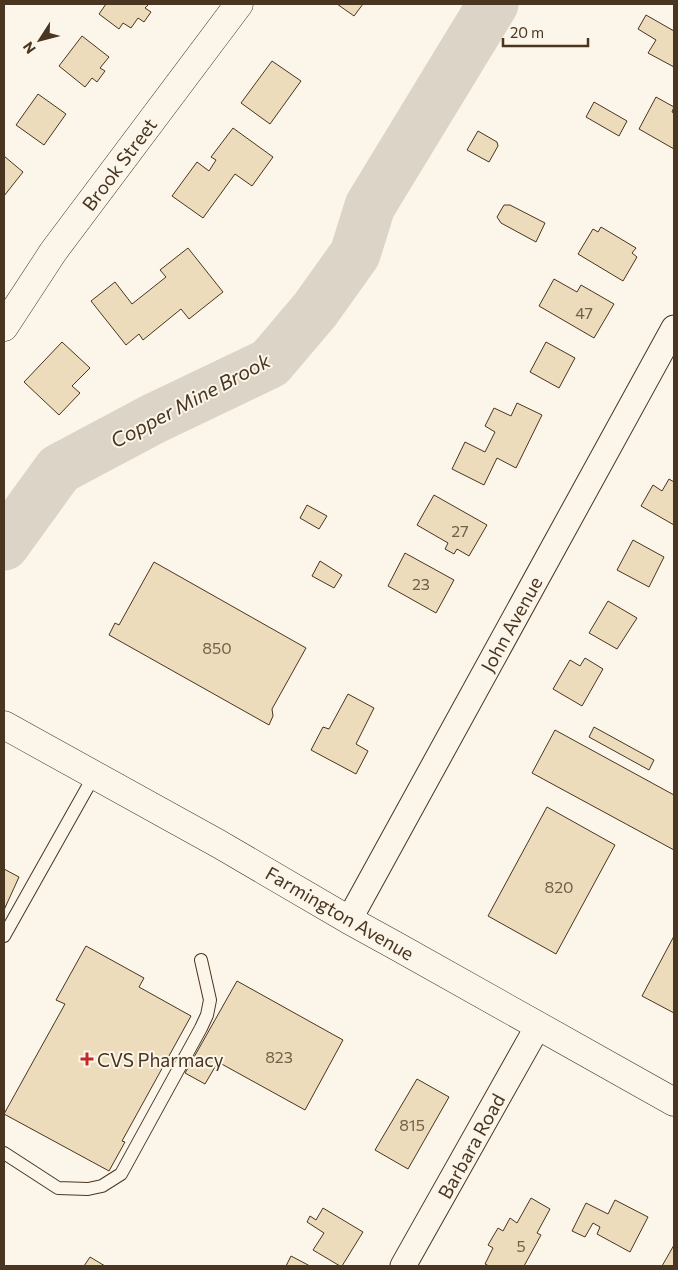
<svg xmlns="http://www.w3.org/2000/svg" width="678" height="1270" viewBox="0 0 678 1270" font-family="Commissioner,sans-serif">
<rect width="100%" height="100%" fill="#fbf6e9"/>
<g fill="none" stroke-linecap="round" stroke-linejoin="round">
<path stroke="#dcd4c6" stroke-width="51" d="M4,545L59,469L153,419L270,363L315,310L355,254L370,206L493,4"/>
</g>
<path fill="#ecdcbc" stroke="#4a3520" d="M106,4H149L145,8L151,12L144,22L138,18L131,28L123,23L119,29L99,14Z
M337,4H363L354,16Z
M646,15L674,31V67L648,53L656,40L638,29Z
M82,36L109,57L100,68L105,71L97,82L92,78L85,87L59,66Z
M272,61L301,81L270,124L241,103Z
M38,94L66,114L44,145L16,125Z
M656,97L674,107L672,112L674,113V149L639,129Z
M594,102L627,121L619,136L586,117Z
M233,128L273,157L252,186L235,174L203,218L172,196L197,162L209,171L216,160L211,157Z
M478,131L497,142L498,146L489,162L467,150Z
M4,156L23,172L4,196Z
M504,205H510L545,223L536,242L501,223L497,217Z
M601,227L636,248L632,253L637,257L623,281L578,254L593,229L598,232Z
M188,248L223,292L189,319L181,309L143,340L139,334L126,345L91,301L115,282L132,304L166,277L160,270Z
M554,279L577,292L581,285L614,304L594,338L539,306Z
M62,342L90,368L72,386L80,393L59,415L24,382Z
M546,342L575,358L559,388L530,372Z
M517,403L542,415L516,468L497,458L484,485L452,469L465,442L485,452L495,432L485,426L494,408L511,416Z
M669,479L674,482V525L641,506L653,485L662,491Z
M434,495L487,525L469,556L457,549L454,554L445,549L448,543L417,525Z
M307,505L327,516L319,529L300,518Z
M633,540L664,557L649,587L617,570Z
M405,553L454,580L436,613L388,586Z
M320,561L342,575L334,588L312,576Z
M154,562L306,648L272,709L273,716L269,725L109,635L115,623L119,625Z
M608,601L637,618L617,649L589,633Z
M585,658L603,669L582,706L553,689L570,660L580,666Z
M348,694L374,708L356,744L368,751L356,774L311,750L323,727L329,729Z
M594,727L654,760L649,770L589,737Z
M555,730L674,795V850L532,773Z
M547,807L615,845L556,954L488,916Z
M4,869L19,877L4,910Z
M674,936V1013L642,996Z
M86,946L144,978L139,987L191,1016L122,1141L125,1142L109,1171L4,1114L65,1004L56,1000Z
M237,981L343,1040L305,1110L218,1062L205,1084L185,1073Z
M417,1079L449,1097L408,1169L375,1150Z
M531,1198L550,1209L537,1233L541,1235L524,1266H489L485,1264L493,1248L488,1245L498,1228L503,1231L510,1218L517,1223Z
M615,1200L648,1217L630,1252L597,1234L600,1227L593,1223L585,1237L572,1231L586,1203L608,1214Z
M323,1208L363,1232L342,1266H340L313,1250L324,1233L307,1222L310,1216L316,1220Z
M674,1245V1266H662Z
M291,1256L310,1266H286Z
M90,1257L105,1266H84Z"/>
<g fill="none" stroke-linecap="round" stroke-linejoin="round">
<defs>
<path id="service" d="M4,936L95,774
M4,1153L58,1188L88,1189L102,1186L121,1174L201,1028L207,1015L210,1000L201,960"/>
<path id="minor" d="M349,920L674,328
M403,1266L538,1026"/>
<path id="tertiary" d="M4,327L53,252L239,4"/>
<path id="trunk" d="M4,725L219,844L349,920L398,947L674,1102"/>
</defs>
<use href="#service" stroke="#4a3520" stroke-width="14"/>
<use href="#minor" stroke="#4a3520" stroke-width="27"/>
<use href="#tertiary" stroke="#4a3520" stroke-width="29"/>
<use href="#trunk" stroke="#4a3520" stroke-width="29"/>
<use href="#service" stroke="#fbf6e9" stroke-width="12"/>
<use href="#minor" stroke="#fbf6e9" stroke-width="25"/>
<use href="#tertiary" stroke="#fbf6e9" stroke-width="28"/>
<use href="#trunk" stroke="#fbf6e9" stroke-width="28"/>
</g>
<path fill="#c62828" stroke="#fbf6e9" stroke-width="2" d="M84.5 1051.5h5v5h5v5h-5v5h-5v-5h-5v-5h5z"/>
<g text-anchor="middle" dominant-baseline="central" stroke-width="4" stroke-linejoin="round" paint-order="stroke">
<g font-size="16" fill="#725f47">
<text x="584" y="312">47</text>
<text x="460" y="530">27</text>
<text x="421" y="583">23</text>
<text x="217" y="647">850</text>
<text x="559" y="886">820</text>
<text x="279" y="1056">823</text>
<text x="412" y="1124">815</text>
<text x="521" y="1245">5</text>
</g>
<g font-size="19" fill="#4a3520" stroke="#fbf6e9">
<text transform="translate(119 164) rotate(-53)">Brook Street</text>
<text transform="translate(511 624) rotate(-61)">John Avenue</text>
<text transform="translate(340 913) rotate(30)">Farmington Avenue</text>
<text transform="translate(471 1146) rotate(-61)">Barbara Road</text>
</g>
<g font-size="19" fill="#4a3520" stroke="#fbf6e9" text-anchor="start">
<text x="97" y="1059">CVS Pharmacy</text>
</g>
<g font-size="20" font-style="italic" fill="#4a3520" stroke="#fbf6e9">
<text transform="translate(190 400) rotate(-28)">Copper Mine Brook</text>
</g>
</g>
<rect width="678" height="1270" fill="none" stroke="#4a3520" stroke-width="10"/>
<g transform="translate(40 40) rotate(234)" stroke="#fbf6e9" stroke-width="4" paint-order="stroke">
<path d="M0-4L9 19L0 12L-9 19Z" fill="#4a3520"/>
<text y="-8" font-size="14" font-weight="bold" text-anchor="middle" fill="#4a3520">N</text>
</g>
<path d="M503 38v8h85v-8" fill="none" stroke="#4a3520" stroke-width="2.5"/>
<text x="510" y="38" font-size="15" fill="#4a3520" stroke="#fbf6e9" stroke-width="4" paint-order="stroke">20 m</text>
</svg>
